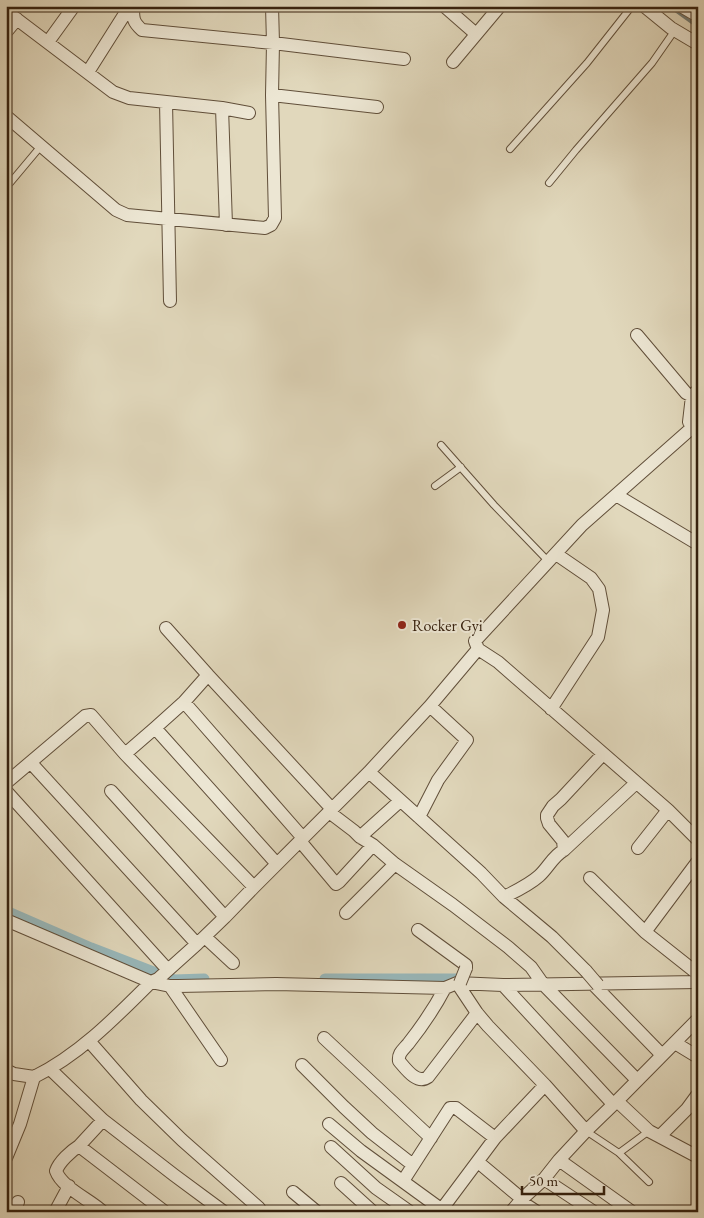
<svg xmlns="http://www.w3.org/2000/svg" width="704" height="1218" viewBox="0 0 704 1218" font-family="'EB Garamond',serif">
<rect width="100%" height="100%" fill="#e1d8bc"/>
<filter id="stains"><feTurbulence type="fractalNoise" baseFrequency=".004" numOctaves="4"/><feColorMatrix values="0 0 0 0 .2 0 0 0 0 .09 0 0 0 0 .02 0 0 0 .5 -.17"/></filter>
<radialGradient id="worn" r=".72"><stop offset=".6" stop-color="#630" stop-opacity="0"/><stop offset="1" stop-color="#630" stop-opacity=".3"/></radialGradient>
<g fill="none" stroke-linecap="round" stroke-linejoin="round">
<path stroke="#717c76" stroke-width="3" d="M669,6L698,27"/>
<path stroke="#98b8bb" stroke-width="11" d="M6,911L91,948L174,980L204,979
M325,979H464"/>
<defs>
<path id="lane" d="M510,149L587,63L632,6
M10,183L41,146
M549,183L576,150L652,63L675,30
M441,445L494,505L549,562
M435,486L461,467
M586,1131L619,1153L649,1131
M619,1153L649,1182"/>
<path id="street" d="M133,6C133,19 133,22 142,30L273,43L404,59
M444,6L476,34
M644,6L671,28L698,44
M681,6L698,16
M6,11L113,92L129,98L222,108L249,113
M6,32L17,19
M48,42L74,6
M453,62L500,6
M88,72L126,12
M272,95L377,107
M166,102L170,301
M222,108L226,225
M6,116L116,210L127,215L265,228L271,225L275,218L272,95L273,43L272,6
M637,335L686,393L692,396
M689,422L694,426L582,525L475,641L478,649L498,662L668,810L698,840
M689,422L692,396L698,390
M616,495L698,544
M166,628L208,675
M184,702L303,838
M551,709L598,637L603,610L599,589L591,578L556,554
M155,728L277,864
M125,754L155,728L184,702L208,675L332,809
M31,763L197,944
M369,772L481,873L504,897L552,937L586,971
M6,783L85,716L91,715L125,754L254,887
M6,791L168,970
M111,791L225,917
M329,812L354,831L360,837L373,845L395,864L453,905L508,947L531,967L543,984L637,1080
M419,817L438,780L467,740L430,706
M360,837L400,801
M300,841L336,884L339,882L373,845
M638,848L668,810
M564,850L636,783
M590,878L645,932L698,974
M504,897C516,891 529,885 539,876C548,868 553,856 564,850L563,841L549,824L547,818V815L553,806L561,799L603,754
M346,913L395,864
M6,920L151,982L170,986H178L276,984L445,988L457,983L503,985L698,982
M418,930L466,965V968
M645,932L698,861
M205,937L233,963
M457,983L477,1013L488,1026L545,1085L586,1131
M503,985L613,1104
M598,985L593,984L662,1055
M170,986L221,1060
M445,988C434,1009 423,1025 408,1044C403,1050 398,1053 399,1061C406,1069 417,1085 428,1077L477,1013
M324,1038L431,1138
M89,1041L141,1100L182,1140L259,1208
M675,1043L698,1057
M302,1065L344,1107L372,1133L413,1165
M50,1069L103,1120L174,1175L224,1212
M6,1070L14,1074L34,1077
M617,1101L649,1131L698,1157
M103,1120L79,1146L165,1212
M329,1124L361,1151L445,1212
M660,1136L687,1109L698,1094
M79,1146C71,1151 59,1162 56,1171C62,1188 91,1200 103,1212
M331,1147L376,1188L410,1212
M6,1158L20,1124L34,1077C79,1055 116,1017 151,982L158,979L197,944L225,917L254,887L369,772L430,706L478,649
M559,1160L632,1212
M478,1162L522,1199
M544,1179L594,1212
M403,1181L450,1108H456L495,1138
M341,1183L373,1212
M293,1192L317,1212
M520,1201L537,1212
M442,1209L495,1138L545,1085
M14,1212L18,1202
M55,1212L69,1186
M511,1212L522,1199L544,1179L559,1160L586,1131L617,1101L698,1019"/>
</defs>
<use href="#lane" stroke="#614f3a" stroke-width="8"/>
<use href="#street" stroke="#614f3a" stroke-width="14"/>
<use href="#lane" stroke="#ece6d3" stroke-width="6"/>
<use href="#street" stroke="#ece6d3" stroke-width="12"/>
<defs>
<path id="street-bridge" d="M586,971L598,985
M460,983L466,968"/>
</defs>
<use href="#street-bridge" stroke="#614f3a" stroke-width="14" stroke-linecap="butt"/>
<use href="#street-bridge" stroke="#ece6d3" stroke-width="12"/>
</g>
<circle fill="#8f2418" stroke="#ece6d3" stroke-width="2" cx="402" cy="625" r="5"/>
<g text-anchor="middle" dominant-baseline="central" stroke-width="4" stroke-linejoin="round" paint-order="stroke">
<g font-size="16" fill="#36210e" stroke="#ece6d3" text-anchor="start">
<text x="412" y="625">Rocker Gyi</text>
</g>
</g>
<rect width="704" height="1218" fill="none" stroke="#e1d8bc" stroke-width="25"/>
<rect x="8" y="8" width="689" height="1203" fill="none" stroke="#36210e" stroke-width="2.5"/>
<rect x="12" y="12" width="679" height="1193" fill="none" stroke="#36210e"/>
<path d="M522 1186v8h82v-8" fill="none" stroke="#36210e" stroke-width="2.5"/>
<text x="529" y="1186" font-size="15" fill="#36210e" stroke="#ece6d3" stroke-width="4" paint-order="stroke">50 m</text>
<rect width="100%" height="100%" filter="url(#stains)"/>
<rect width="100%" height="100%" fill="url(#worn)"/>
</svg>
